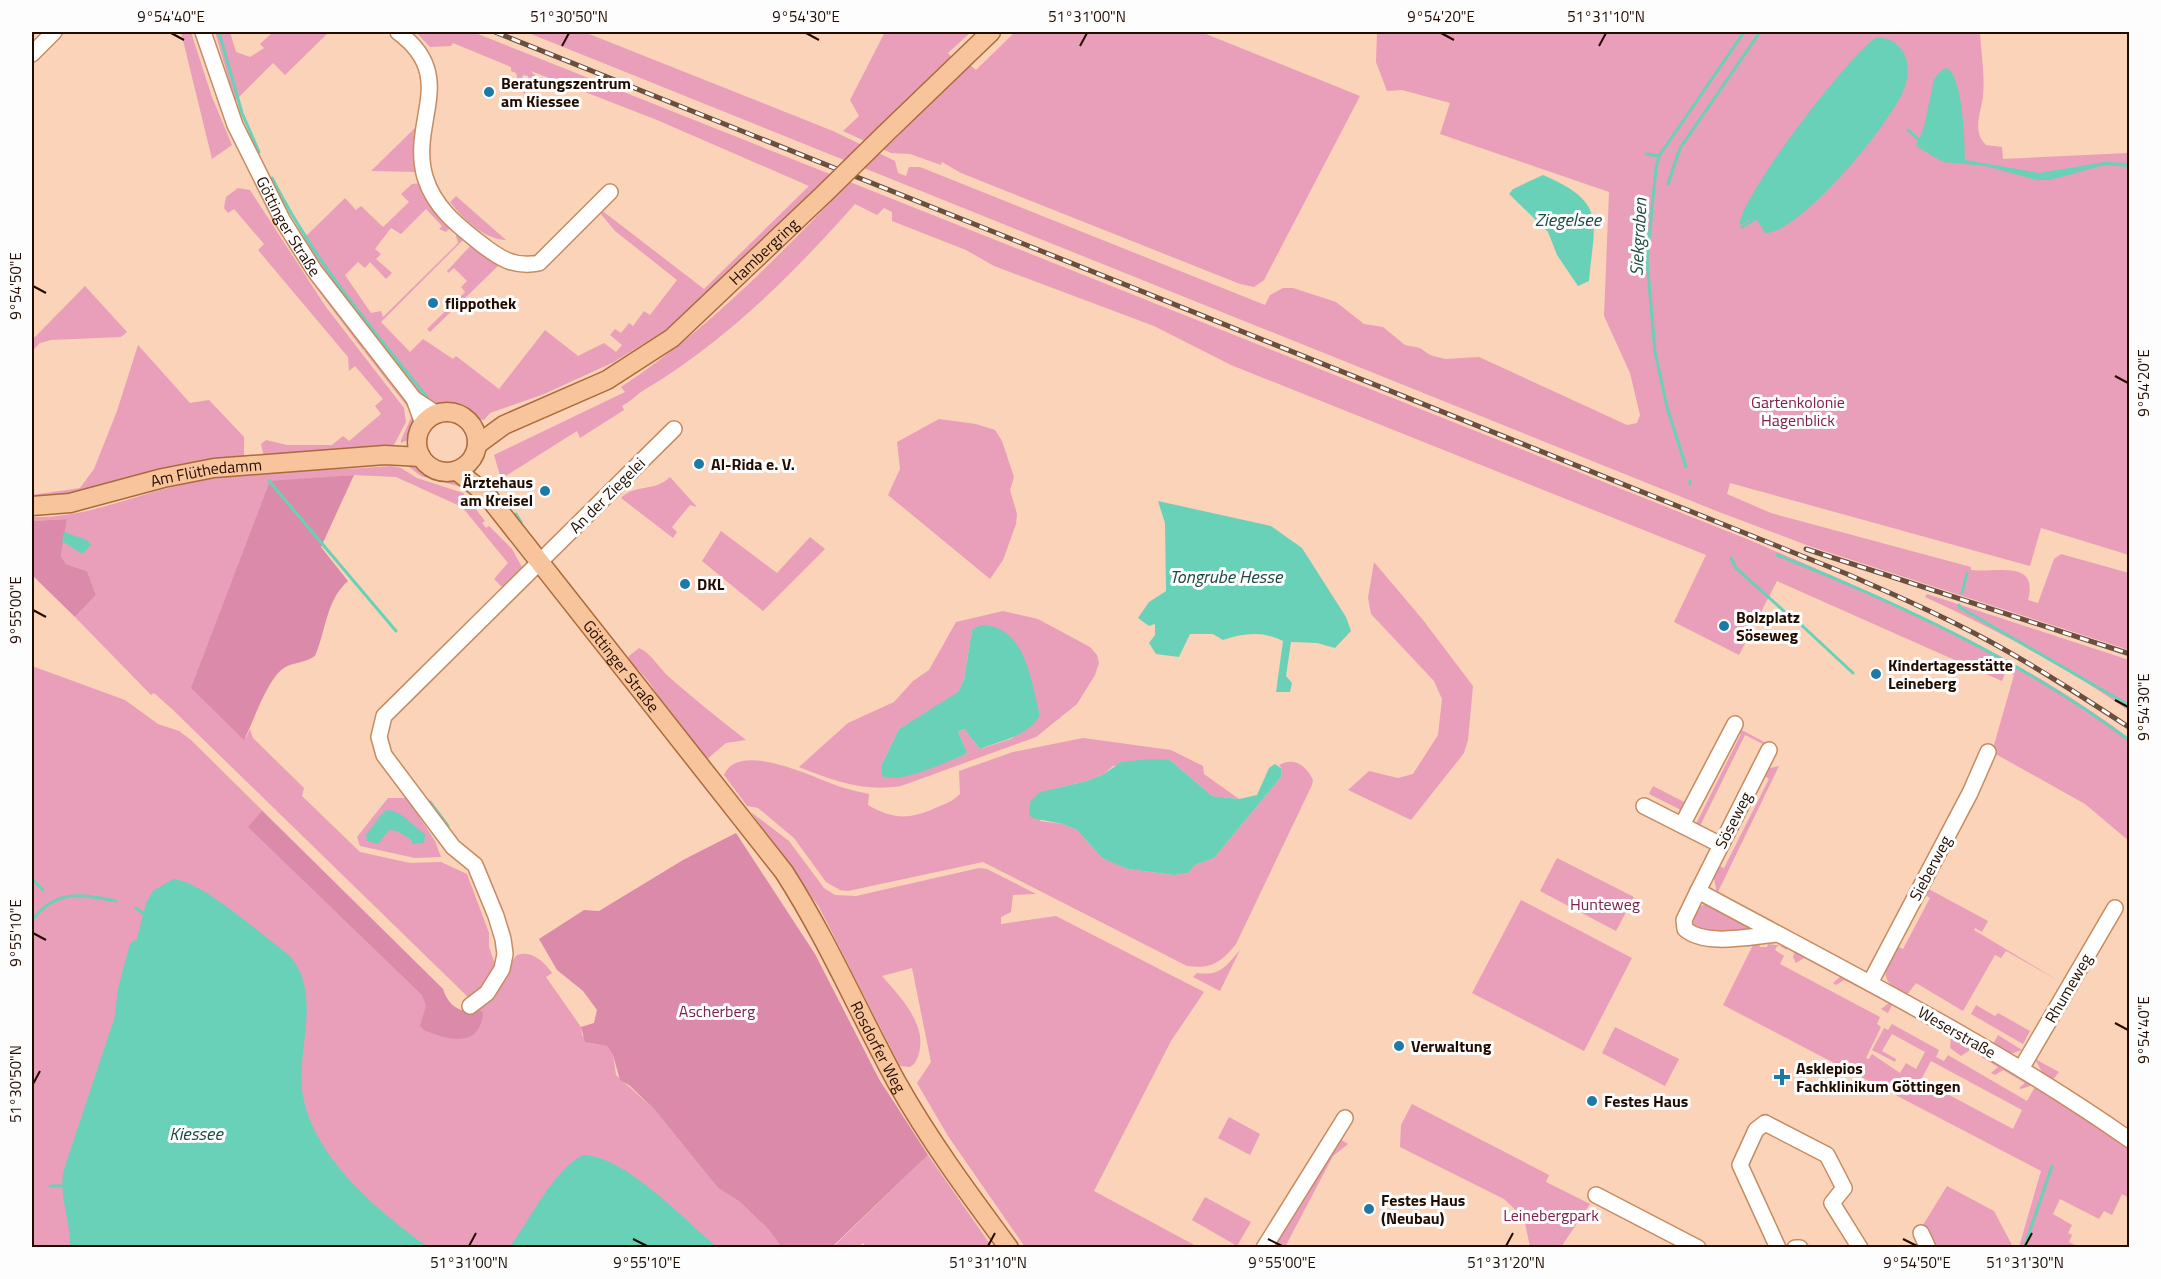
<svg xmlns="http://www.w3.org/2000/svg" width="2161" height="1279" viewBox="0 0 2161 1279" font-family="'Titillium Web',sans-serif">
<rect width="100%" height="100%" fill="#fad3b9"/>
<path fill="#e99eb9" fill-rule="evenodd" d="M181,32H191L212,97L232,145L212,159Z
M215,32H230L236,52L250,57L264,48L260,44L273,32H329L285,75L273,63L235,101Z
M416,32H473L1747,539C1880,596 2013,651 2129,738V841L2085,804L1992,752L2014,675L2006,671L2002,681L1777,581L1739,655L1674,622L1706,555L1231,365L1154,326L994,266L966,250L892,221V212L884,208L877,215L855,204C793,274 725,342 644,390C636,395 630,402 622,406L624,410L580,438L577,431L501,479L494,455L625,392L621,387C702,334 770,265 837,195L820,186L672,326L614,362L544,394L490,413L484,420C473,419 468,412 458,409C444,406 439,409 425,401L336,289L302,240L345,198L356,210L361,206L383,227L409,202L401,194L412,184L422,183L450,228L446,232L439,229L442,226L426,209L401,234L391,228L375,249L381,254L376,259L392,273L386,279L370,262L365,268L358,262L345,275L371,313L381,311L383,317L458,243L456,236L458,233L464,239L381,322L410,352L423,339L453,359L456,356L499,389L545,330L578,356L604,343L616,352L622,345L610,335L615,329L621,333L629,323L633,326L644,311L650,315L677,280L615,231L600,213L576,235L600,209L704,289L809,186L657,120L531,71L537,78L524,91L528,98L519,88L529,80L528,76L523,75L519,85L516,73L511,71V67L453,43L451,46L430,47Z
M526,32H584L833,131L895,161L898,173L906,176L909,167H920L1265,305L1270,295L1283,288H1293L1336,302L1364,324L1383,327L1405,345L1420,348L1430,355L1445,359L1479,357L1627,425L1637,423L1640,415L1630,373L1604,316L1609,192L1440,134L1450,103L1402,90L1387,91L1376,62L1377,32H1980C1981,52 1985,75 1983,95C1982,111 1971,131 1986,145L2002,147L2003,159L2129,153V555L2041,528L2030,566L1730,483L1727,494L1771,513L1971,567V570C1996,573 2039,559 2028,600L2038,603L2054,559L2061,554L2129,573V650L1812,547L1719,512Z
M885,32H971L948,53L953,59L873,136L889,145L970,65L976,70L1015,32H1201L1360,96L1264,280L1254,287L1240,284L961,173L942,162L941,165L910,154L891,153L843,131L859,116L850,100Z
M417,126L419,172L371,171Z
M238,188L250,190L326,307L404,408L406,422L394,445L354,454L264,457L261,444L266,440L287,445H332L343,436L349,441L381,414L375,406L383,399L355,366L349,371L348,357L258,250L264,244L234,209L228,213L224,208L226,197Z
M456,196L506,240C485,240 462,218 450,202Z
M265,207L317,286L365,349L363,350L311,281Z
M472,244L500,264L430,332L427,329L465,292L461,287L467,281L454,268L448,273L447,271Z
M85,286L127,332L121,337L51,340L40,343L32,351V340Z
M138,345L190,403L209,400L244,437V458L70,497L32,501V495L80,488L94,469L117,411Z
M366,350L412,408L417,424C415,432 410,440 401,443V440L411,418L410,410L364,351Z
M939,419L976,424L995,430L1002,441L1014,477L1010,490L1017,514L1016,524L1003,560L990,579L888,495L900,469L897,442Z
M405,464H421L436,475L451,477L465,488L421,476Z
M391,466L401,468L417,478L463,493L485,521L482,523L486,528L489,526L512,549L522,567L504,589L494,579L508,563L462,507L396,477L354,475L270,482L245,739L250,729L253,738L304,788L302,796L360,852L410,863L441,862L467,874L489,933V947L495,964L472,1001L173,710L154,693L151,695L75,617L96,595L87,571L66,564L61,556L67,519L32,521V517C87,519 143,491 198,481C261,470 327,471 391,466Z
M670,477L697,507L690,505L672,527L677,532L673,538L621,498C636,483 653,493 670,477Z
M721,531L777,573L810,537L825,549L763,611L702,561Z
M1374,562L1423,620L1473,686L1468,740L1464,753L1411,820L1348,790L1369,771L1398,778L1413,774L1438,735L1442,699L1434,681L1371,614L1368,598Z
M1927,594L2129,660V711C2065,666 1997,630 1925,597Z
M1003,611L1038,619L1090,647L1097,655L1099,663L1095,675L1077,704L1036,737L901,786C863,792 834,781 799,767L848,723L894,702L913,681L929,670L956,622ZM972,630L1024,660L1040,715L1011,739L980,749L964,729L958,732L967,752L964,755L895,778L881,766L899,729L958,693L964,680Z
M639,648C651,653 660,669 669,677C694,699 720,720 746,740L726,743L706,760C700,754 692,747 686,740C665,712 656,682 627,660L629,656Z
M32,666L125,700L158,724L179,731L191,740L443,989C447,1002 455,1010 469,1012L517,955C532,950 544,962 552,973L546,977L581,1027L582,1035L591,1043L607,1046L613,1055L616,1075L654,1109L718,1188L740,1202L769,1230L781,1247L32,1248Z
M1738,728L1766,743L1765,745L1745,735L1700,826L1696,824L1741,734L1737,732Z
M1083,738L1171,750L1203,766L1204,774L1239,799L1212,796L1170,760L1113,766L1104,774L1087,781L1057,788L1040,821L1063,824L1077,830L1102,858L1128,869L1174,875L1188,873L1195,865L1214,858L1281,777L1282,769L1279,765C1294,757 1306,765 1313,780L1312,785L1236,944C1221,963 1211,969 1187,966L983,862L848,891L840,890L826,882L794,838L758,808L747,806L724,775C739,739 816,779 841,787C850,790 860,792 869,794L868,805C895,821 912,819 940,806C948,803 954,800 960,794L959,771L1013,752Z
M1779,766L1717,894L1713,873L1717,865L1724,868L1769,779L1762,774L1766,769Z
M1653,786L1688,804L1677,818L1681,810L1649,794Z
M388,798H407L435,841L441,857L415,858L360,846L357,837Z
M751,812L789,841L824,888L835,895L856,896L979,868L987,869L1036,894L1013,895L1011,912L1001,917V924L1056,916L1204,992L1171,1041L1094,1191L1198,1247H1025L948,1136L917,1083L931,1062L912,968L882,976C902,999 933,1030 915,1063L910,1067L900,1066L819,907Z
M1557,858L1634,897L1616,931L1540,891Z
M1925,887L1988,921L1982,932L1975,928L1974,930L2059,981L2006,951L2001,958L1995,955L1963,1011L1916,983L1906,996C1879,980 1882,972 1895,945L1903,949L1930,898L1922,893Z
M1521,900L1632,958L1584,1051L1472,993Z
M1708,903L1753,929V930L1705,934L1693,925L1696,908Z
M1759,944L1760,947H1767L1768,944L1788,947L1787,950L1778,945L1775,950L1784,956L1780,964L1880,1017L1877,1024L1881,1027L1866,1058L1869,1059L1872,1054L1900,1073L1906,1063L1916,1069L1925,1052L1892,1034L1882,1051L1896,1059L1895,1062L1872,1050L1884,1028L1888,1030L1892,1024L1939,1050L1936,1057L1944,1061L1948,1055L2027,1101L2035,1087L2129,1147V1198L2122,1194L2112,1215L2104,1211L2099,1219L2060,1199L2053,1214L2072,1225L2068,1233L2072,1235L2069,1242L2079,1247H2019L2041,1171L1723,1005L1753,945ZM1931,1061L2022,1110L2013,1129L1921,1080Z
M1240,950L1220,991L1193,977L1197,973C1221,976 1225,967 1240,950Z
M1795,951L1893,1003L1888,1013L1881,1009L1889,1003L1844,980L1836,985L1833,983L1840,977L1804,958L1796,963L1793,957Z
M1976,1005L1995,1016L1998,1013L2030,1031L2023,1044L1971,1014Z
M1615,1027L1679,1059L1665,1086L1602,1053Z
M1998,1035L2022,1050L2010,1054L1992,1046Z
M1951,1037L2033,1085L2021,1089L2019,1088L2025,1083L2003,1070L1995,1075L1991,1073L1998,1067L1970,1050L1961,1056L1950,1048Z
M2035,1059L2059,1072L2052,1081L2043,1074Z
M1412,1104L1549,1175L1546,1182L1590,1204L1561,1247H1530L1524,1218L1504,1199L1400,1147L1401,1125Z
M1229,1117L1260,1134L1250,1155L1218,1138Z
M1340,1139L1348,1144L1333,1156L1285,1247L1272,1248Z
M928,1155L992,1247L867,1248L863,1243L858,1247L838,1248L835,1245Z
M1947,1186L1994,1211L2013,1247H1933L1923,1225Z
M1205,1197L1251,1222L1237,1246L1192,1220Z"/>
<path fill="#db8ba9" d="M354,475L321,547L348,581C326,600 326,631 315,656C305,663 293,662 284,668C267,679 254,721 244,740L191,688L270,481Z
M67,519L61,556L66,564L87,571L96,595L75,617L32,575V521Z
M262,811L443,989C447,1004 461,1017 477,1007L483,1013C480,1049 447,1040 424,1030L420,1026L426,1006L422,995L248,827Z
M736,833L815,954L879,1079L928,1155L832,1247H781L769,1230L740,1202L718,1188L654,1109L629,1085L620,1080L613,1055L607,1046L585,1042L581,1027L594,1023L597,1010L583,991L557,970L539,939L584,910L599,911L683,860Z"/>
<path fill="#69d1b8" d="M1877,37C1888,38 1895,41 1901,49C1910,60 1909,77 1904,89C1892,122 1800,234 1765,233L1755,217L1740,225C1738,199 1852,51 1877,37Z
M1947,68C1963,77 1965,141 1965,160L2039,173L2105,162L2129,163V167L2105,165L2050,180H2037L1985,166L1943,162L1916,146L1924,127L1934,79L1943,69Z
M1543,175C1608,203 1594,221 1589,281L1578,286L1557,255L1548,232L1509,194L1513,189Z
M1158,501L1271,526L1302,548L1346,617L1351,631L1335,648L1317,643L1291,642L1286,676L1292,683L1290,692H1276L1283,641C1263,631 1244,633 1223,640L1213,634H1190L1179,657L1156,654L1149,643L1155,635V624L1149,626L1138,618L1149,602L1166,591L1165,523Z
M64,532L87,540L91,545L82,554L62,541Z
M981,625C1026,625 1031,682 1040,715C1027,737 1003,740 980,749L964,729L958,732L967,752L964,755C945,762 900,785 882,776L881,766L899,729L958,692L964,680L972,630Z
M1150,759L1170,760L1212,796L1239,799L1257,795L1269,768L1275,764L1282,769L1281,777L1214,858L1195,865L1188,873L1174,875L1128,869L1113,863L1102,858L1077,830L1063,824L1032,818L1029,814L1030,802L1040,792L1087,781L1104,774L1121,762Z
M387,810C403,811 412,826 425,834L424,843L412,844V840L397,831L389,830L378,844L367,841L366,834C374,827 379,814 387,810Z
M173,879C201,880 264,937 289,955C324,995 295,1049 303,1096C314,1158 380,1213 428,1247H70C71,1220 58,1196 64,1169L115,1016L118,988L130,944L137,939L146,903L153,891Z
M583,1155C626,1156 685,1221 717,1247H510C529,1221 554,1169 583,1155Z"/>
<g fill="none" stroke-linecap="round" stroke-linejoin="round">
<path stroke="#69d1b8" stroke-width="3" d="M219,32L242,113L259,152
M1908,130L1919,140
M1646,154L1659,156
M272,178C313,259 370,327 427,397
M1668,184L1680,148L1760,32
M1742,227L1758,217
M1686,467L1667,407L1655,352L1647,260L1656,168L1659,156L1744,32
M269,481L396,631
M1690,484V481
M516,514L521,522
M1777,555C1900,604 2023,661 2130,741
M1731,558L1736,568L1785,612
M1962,593L1967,573
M1959,605V607L2130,706
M1796,620L1853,673
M430,802L448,826
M32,879L43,890
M136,908L144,914
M32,920C56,889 81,894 116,901
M50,1186H63
M2024,1248L2052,1166"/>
<defs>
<g id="minor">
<path id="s1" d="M203,32L235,125L283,221L314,270L414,399L423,424"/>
<path d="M398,32C459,77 409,121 425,177C434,207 457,225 480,243C499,258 514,268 539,263L610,192"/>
<path d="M32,54L54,32"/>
<path d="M414,399L437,414"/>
<path d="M1644,806L1721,845"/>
<path d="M1682,825L1735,724"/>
<path d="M1698,891L1769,750"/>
<path d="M1778,934C1751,936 1706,947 1685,929L1684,920L1698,891C1844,970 1993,1044 2130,1140"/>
<path d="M1870,983L1970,793L1988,752"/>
<path d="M470,1006L487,993L502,969L505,954L503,939L496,916L475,865L453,847L384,755L379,737L384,716L674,429"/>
<path d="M2021,1069L2115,908"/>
<path d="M1596,1195L1698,1248"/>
<path d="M1921,1233L1928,1248"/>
<path d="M1264,1248L1345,1118"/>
<path d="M1778,1248L1740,1165L1756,1130L1765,1123L1827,1155L1844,1188L1832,1203L1860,1248"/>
<path d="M1795,1248H1800"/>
</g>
<g id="major">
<path d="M885,134L991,32"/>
<circle cx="447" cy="442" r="30"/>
<path id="s2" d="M478,444L504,425L607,380L672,338L824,194"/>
<path id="s3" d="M457,471L486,494L784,872C827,939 858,1011 896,1081C929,1140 969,1194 1009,1248"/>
<path id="s4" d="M32,506L70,503L163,478L214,468L385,455L421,457"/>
</g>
</defs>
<use href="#minor" stroke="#c78b60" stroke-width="18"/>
<use href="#major" stroke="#aa6a3a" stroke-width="21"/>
<use href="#minor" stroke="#fff" stroke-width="15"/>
<use href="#major" stroke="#f8c49b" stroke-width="18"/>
<defs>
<path id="rail" d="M495,32L1847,574C1895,595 1943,616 1989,641C2037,667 2083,697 2130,728
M1806,549L2130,654"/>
</defs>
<use href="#rail" stroke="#6a4f3e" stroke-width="5"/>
<use href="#rail" stroke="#fdfdfd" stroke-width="3" stroke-dasharray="9" stroke-linecap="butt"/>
<defs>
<path id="major-bridge" d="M824,194L885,134"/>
</defs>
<use href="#major-bridge" stroke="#aa6a3a" stroke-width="21" stroke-linecap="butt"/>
<use href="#major-bridge" stroke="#f8c49b" stroke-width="18"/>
</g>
<path fill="none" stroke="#220c00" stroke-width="2" d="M171,33L184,40M806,33L819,40M1441,33L1454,40M562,46L569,33M1080,46L1087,33M1599,46L1606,33M33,286L46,293M2115,376L2128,383M33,610L46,617M2115,700L2128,707M33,933L46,940M2115,1023L2128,1030M33,1084L40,1071M633,1239L647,1246M1268,1239L1282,1246M1903,1239L1917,1246M469,1246L476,1233M988,1246L995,1233M1506,1246L1513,1233M2025,1246L2032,1233"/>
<g fill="#1d7aa7" stroke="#fdfdfd" stroke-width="2">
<circle cx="489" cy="92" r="6"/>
<circle cx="433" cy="303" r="6"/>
<circle cx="699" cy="464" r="6"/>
<circle cx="545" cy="491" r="6"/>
<circle cx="685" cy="584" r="6"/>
<circle cx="1724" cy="626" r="6"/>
<circle cx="1876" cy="674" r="6"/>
<circle cx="1399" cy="1046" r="6"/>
<path d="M1779 1068h6v6h6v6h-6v6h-6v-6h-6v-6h6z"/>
<circle cx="1592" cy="1101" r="6"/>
<circle cx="1369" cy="1209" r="6"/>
</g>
<g text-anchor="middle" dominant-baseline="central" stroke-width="6" stroke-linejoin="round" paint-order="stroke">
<g font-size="16" font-weight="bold" fill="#220c00" stroke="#fdfdfd" text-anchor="start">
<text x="501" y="83">Beratungszentrum<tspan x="501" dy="18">am Kiessee</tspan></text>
<text x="445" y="303">flippothek</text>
<text x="711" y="464">Al-Rida e. V.</text>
<text x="533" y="482" text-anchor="end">Ärztehaus<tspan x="533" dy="18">am Kreisel</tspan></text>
<text x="697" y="584">DKL</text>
<text x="1736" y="617">Bolzplatz<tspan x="1736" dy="18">Söseweg</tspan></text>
<text x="1888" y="665">Kindertagesstätte<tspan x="1888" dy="18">Leineberg</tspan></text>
<text x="1411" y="1046">Verwaltung</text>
<text x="1796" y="1068">Asklepios<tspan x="1796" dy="18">Fachklinikum Göttingen</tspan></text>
<text x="1604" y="1101">Festes Haus</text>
<text x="1381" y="1200">Festes Haus<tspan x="1381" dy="18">(Neubau)</tspan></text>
</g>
<g font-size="16" fill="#220c00" stroke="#fdfdfd">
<text stroke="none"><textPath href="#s1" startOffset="213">Göttinger Straße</textPath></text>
<text stroke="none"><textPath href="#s2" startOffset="348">Hambergring</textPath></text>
<text stroke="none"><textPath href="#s4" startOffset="178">Am Flüthedamm</textPath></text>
<text transform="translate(607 495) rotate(-45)">An der Ziegelei</text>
<text stroke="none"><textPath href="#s3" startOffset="256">Göttinger Straße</textPath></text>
<text transform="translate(1733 820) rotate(-63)">Söseweg</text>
<text transform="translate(1930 868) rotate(-62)">Sieberweg</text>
<text transform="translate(2068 988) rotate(-60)">Rhumeweg</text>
<text transform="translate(1957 1032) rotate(30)">Weserstraße</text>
<text stroke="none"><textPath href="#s3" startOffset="717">Rosdorfer Weg</textPath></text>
</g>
<g font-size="16" fill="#7e214d" stroke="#fdfdfd">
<text x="1798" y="402">Gartenkolonie<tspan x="1798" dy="18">Hagenblick</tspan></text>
<text x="1605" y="904">Hunteweg</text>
<text x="717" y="1011">Ascherberg</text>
<text x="1551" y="1215">Leinebergpark</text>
</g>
<g font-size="18" font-style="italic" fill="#1c4a40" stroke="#fdfdfd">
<text x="1568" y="219">Ziegelsee</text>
<text transform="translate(1638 237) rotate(-87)">Siekgraben</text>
<text x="1226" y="576">Tongrube Hesse</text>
<text x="196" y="1133">Kiessee</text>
</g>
</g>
<rect width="2161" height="1279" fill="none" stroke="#fdfdfd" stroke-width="66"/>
<rect x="33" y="33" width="2095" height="1213" fill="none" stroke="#220c00" stroke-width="2"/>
<g font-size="15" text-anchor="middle" fill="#220c00">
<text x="171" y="22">9°54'40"E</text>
<text x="569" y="22">51°30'50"N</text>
<text x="806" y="22">9°54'30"E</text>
<text x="1087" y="22">51°31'00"N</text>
<text x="1441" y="22">9°54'20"E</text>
<text x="1606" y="22">51°31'10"N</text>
<text transform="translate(16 286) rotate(-90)" y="5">9°54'50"E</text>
<text transform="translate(2144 383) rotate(-90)" y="5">9°54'20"E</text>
<text transform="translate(16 610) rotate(-90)" y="5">9°55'00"E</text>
<text transform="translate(2144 707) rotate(-90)" y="5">9°54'30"E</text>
<text transform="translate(16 933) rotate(-90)" y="5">9°55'10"E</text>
<text transform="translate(2144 1030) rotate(-90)" y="5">9°54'40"E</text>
<text transform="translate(16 1084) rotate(-90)" y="5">51°30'50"N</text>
<text x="469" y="1268">51°31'00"N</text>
<text x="647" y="1268">9°55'10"E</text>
<text x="988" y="1268">51°31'10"N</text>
<text x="1282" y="1268">9°55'00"E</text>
<text x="1506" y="1268">51°31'20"N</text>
<text x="1917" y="1268">9°54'50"E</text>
<text x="2025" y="1268">51°31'30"N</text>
</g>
</svg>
